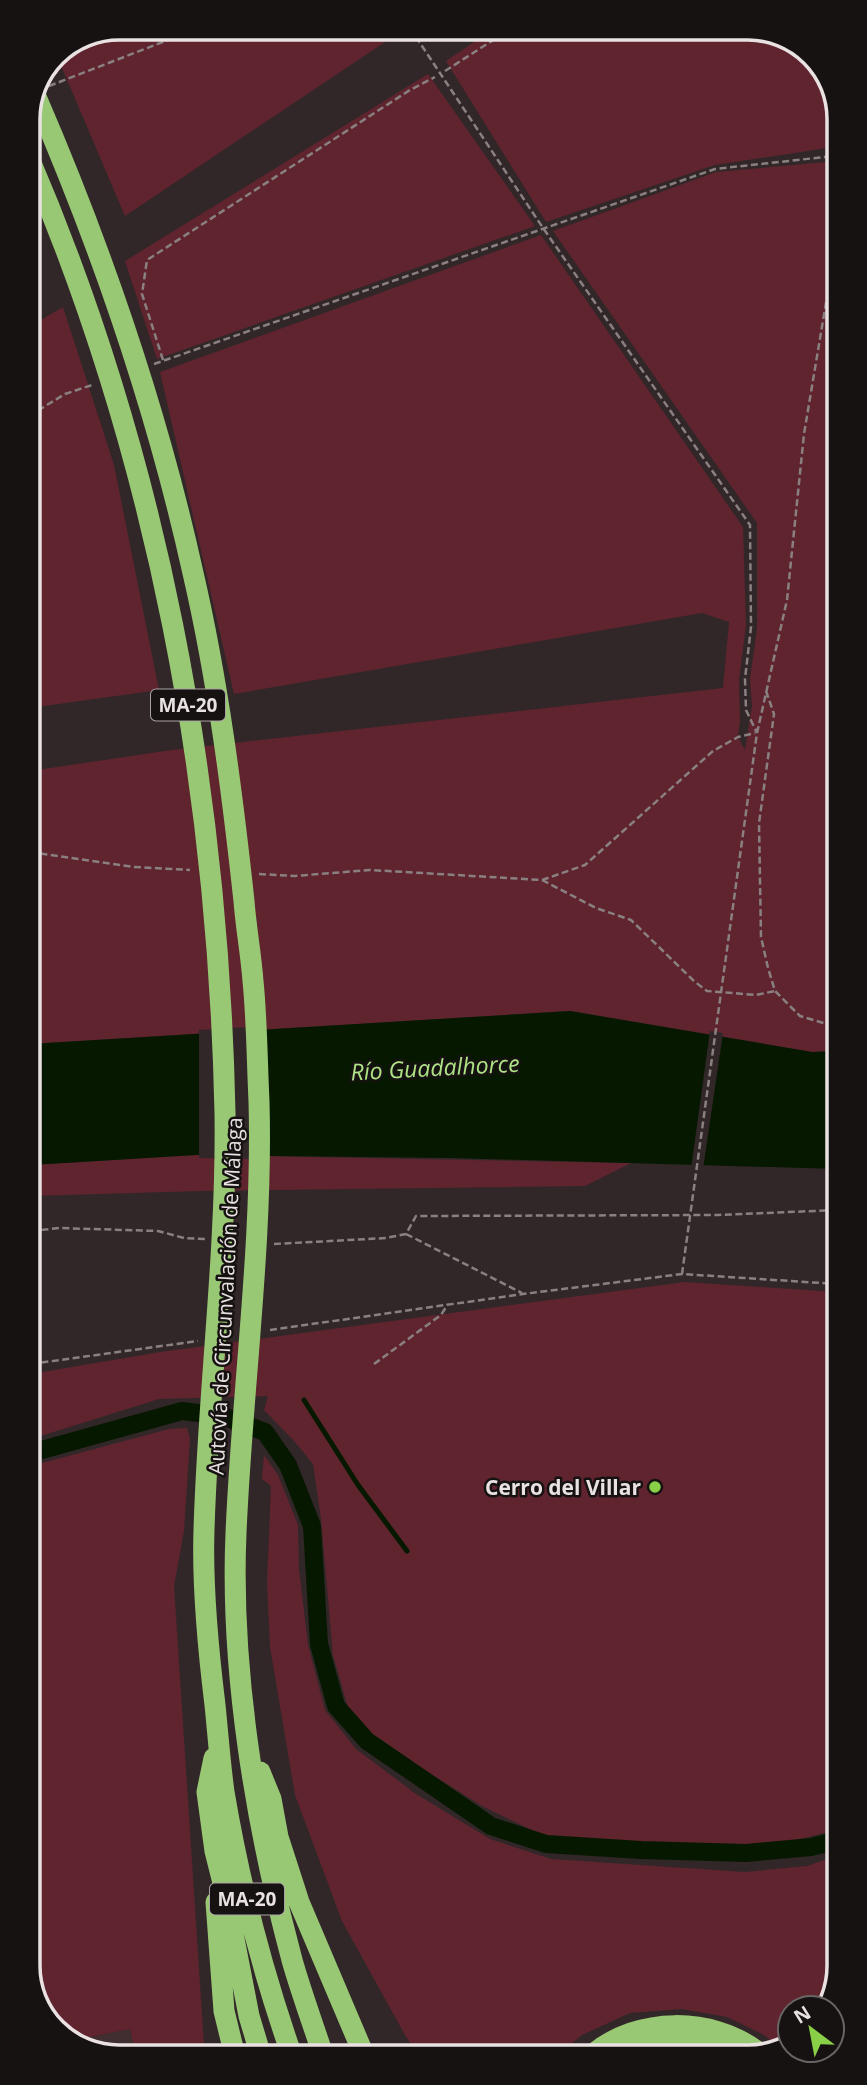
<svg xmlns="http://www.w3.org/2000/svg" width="867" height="2085" viewBox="0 0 867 2085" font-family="'Open Sans',sans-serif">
<rect width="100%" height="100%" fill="#322728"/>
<path fill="#402e30" d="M130,2029L136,2057H113L71,2041Z"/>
<path fill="#5f242e" d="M119,28H406L125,216L56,54Z
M495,28H754L804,47L834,90V147L715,165L546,222L446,61Z
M428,74L535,226L157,359L125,261Z
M826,162L834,169L837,1051L812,1052L570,1011L30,1044V771L172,750L723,688L729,622L702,613L234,694L160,372L541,235L743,527L746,625L739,680L740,721L738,737L745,750L752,706L750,679L757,629V523L553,231L716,172Z
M63,307L114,465L159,690L30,708L29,327Z
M196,1155L631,1163L585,1186L201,1191L31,1196V1165Z
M685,1282L837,1292L839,1829L782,1844L738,1847L546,1837L482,1806L390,1748L356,1721L347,1704L333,1655L321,1519L313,1464L295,1442L264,1410L268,1396L159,1399L31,1439V1374L160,1352Z
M187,1428L190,1439L184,1531L174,1586L204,2045L207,2056L136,2057L130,2029L71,2041L63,2038L33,1995L31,1466L169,1429Z
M264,1455L278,1475L298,1525L299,1569L308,1645L325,1710L356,1749L416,1794L490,1839L551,1859L745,1872L807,1866L839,1855V1967L825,2008H790V2043L781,2049L764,2035L727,2017L682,2009L630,2013L582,2035L559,2054L418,2055L405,2035L342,1921L295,1795L270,1647L267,1583L271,1486L262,1479Z"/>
<path fill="#071800" d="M570,1011L812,1052L837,1051V1169L451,1158L196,1155L31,1165L30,1044Z"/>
<path fill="#322728" d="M262,1026L261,1159L199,1158V1030Z
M710,1031L723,1033L703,1169H691Z"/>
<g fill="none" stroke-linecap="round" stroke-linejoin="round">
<path stroke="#071800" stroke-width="5" d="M304,1400L358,1485L407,1551"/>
<path stroke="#071800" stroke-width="18" d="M31,1453L182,1411L223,1416L265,1432L288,1465L312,1526L319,1644L336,1706L367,1741L491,1826L546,1844L641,1850L746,1853L811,1847L839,1840"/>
<path stroke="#8a8081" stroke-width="2.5" stroke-dasharray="7 3.5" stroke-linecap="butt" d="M410,28L543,228L750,525L751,627L745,679L746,710L757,733
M445,71L512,28
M49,86L199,28
M163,360L142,294L147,260L410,90L435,77
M154,364L715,169L834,156
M29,416L65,394L92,385
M766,691L774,714L759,823L761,937L768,968L775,991L800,1016L837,1027
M30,852L134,867L190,870
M259,874L294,876L370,870L542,880L585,865L713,751L738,737L755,733
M542,880L596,908L631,920L694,981L707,991L756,995L775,991
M31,1231L59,1228L158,1231L184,1238L205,1239
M406,1234L522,1293
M274,1244L386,1238L406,1234L416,1216L718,1215L837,1210
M682,1274L757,733L787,600L804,434L835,249
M270,1330L523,1294L682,1274L837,1284
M31,1364L198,1341
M374,1364L441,1315L448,1304"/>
<path stroke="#99c874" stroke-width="21" d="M36,97C102,250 157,410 193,573C218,681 232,791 244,901C246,928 251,954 253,981C257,1021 257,1061 259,1101C263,1245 242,1389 236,1533C230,1671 256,1826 292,1960C301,1992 313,2024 323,2055
M28,156C158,458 218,785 225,1113C227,1252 208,1391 204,1530C202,1588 208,1648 215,1705C218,1734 220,1763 224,1792C239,1881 262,1970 292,2056
M214,1758L207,1792L215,1851L224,1887L249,2016L261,2056
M260,1772L271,1799L278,1837L299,1902L364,2055
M216,1902L224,2011L235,2056
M630,2053C657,2042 689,2043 717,2053
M593,2054C638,2017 711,2016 758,2052"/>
</g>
<circle fill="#89cf48" stroke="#161212" stroke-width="2.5" cx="655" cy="1487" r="7"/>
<g text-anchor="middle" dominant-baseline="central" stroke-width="5" stroke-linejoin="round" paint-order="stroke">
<g fill="#161212" stroke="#aaa3a4" stroke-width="2">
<rect x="151" y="689.5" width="74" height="31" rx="5"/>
<rect x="210" y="1883.5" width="74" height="31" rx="5"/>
</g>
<g font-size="19" font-weight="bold" fill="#e9e1e2">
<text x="188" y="705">MA-20</text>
<text x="247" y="1899">MA-20</text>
</g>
<g font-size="21" fill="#e9e1e2" stroke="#161212">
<text transform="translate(225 1296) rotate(-87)">Autovía de Circunvalación de Málaga</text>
</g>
<g font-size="21" font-weight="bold" fill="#e9e1e2" stroke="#161212" text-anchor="end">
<text x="641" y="1487">Cerro del Villar</text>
</g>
<g font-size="23" font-style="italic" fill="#aee285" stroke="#161212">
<text transform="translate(435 1067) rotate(-3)">Río Guadalhorce</text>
</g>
</g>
<path d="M0 0H867V2085H0ZM119 40H748A79 79 0 0 1 827 119V1966A79 79 0 0 1 748 2045H119A79 79 0 0 1 40 1966V119A79 79 0 0 1 119 40Z" fill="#161212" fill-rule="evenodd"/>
<path fill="none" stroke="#e9e1e2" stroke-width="3.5" d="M119 40H748A79 79 0 0 1 827 119V1966A79 79 0 0 1 748 2045H119A79 79 0 0 1 40 1966V119A79 79 0 0 1 119 40Z"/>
<g transform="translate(811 2029) rotate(328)"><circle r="33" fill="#161212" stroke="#6a6565" stroke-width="2"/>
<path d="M0-5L12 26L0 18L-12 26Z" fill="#89cf48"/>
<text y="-10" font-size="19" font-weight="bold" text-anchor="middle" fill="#e9e1e2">N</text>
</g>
</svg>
